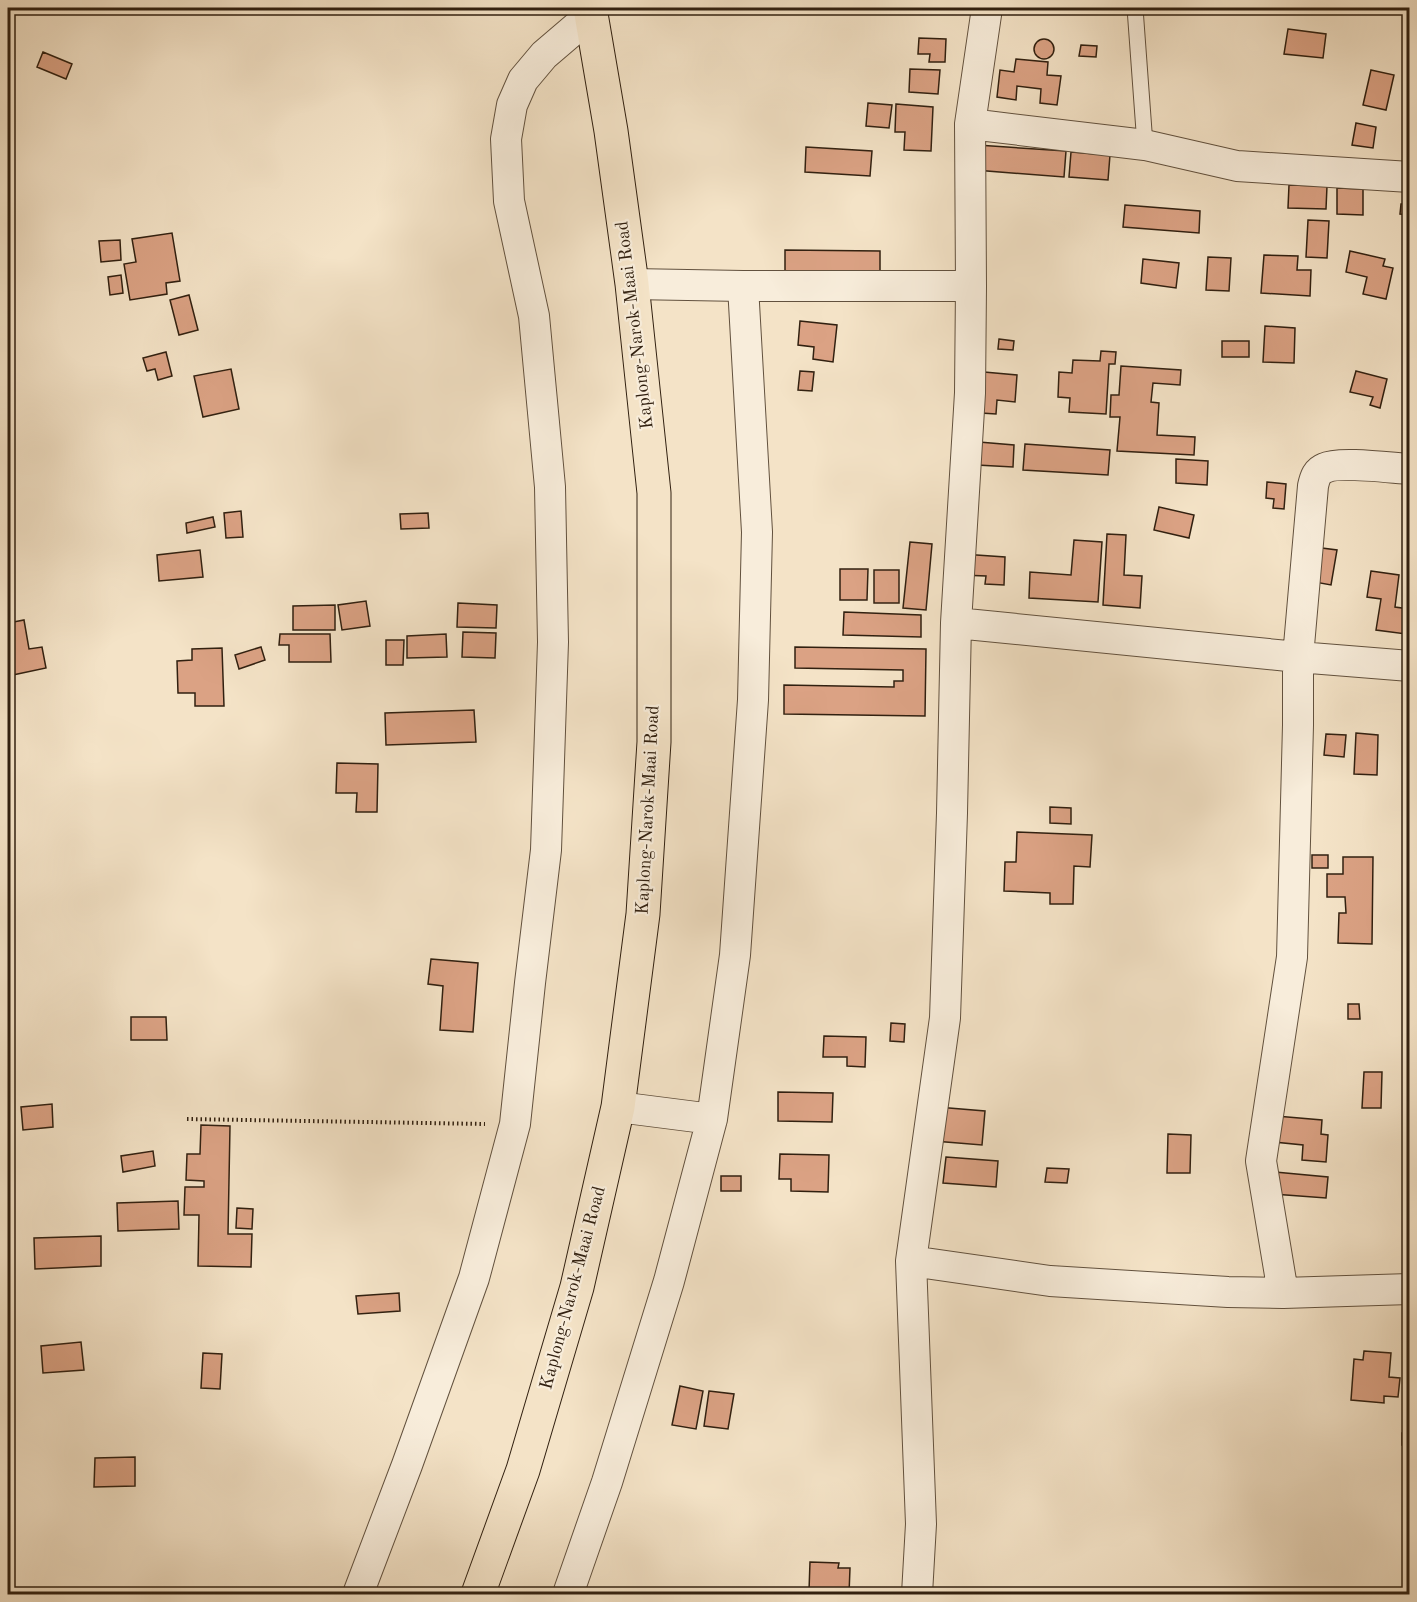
<svg xmlns="http://www.w3.org/2000/svg" width="1417" height="1602" viewBox="0 0 1417 1602" font-family="'Old Standard TT',serif">
<rect width="100%" height="100%" fill="#f4e3c7"/>
<filter id="stains"><feTurbulence type="fractalNoise" baseFrequency=".00333" numOctaves="4"/><feColorMatrix values="0 0 0 0 .2 0 0 0 0 .09 0 0 0 0 .02 0 0 0 .5 -.17"/></filter>
<radialGradient id="worn" r=".72"><stop offset=".6" stop-color="#630" stop-opacity="0"/><stop offset="1" stop-color="#630" stop-opacity=".3"/></radialGradient>
<path fill="#dba284" stroke="#312010" stroke-width="1.5" d="M1027,8H1040V12L1027,11Z
M1288,29L1326,34L1323,58L1284,54Z
M919,38L946,39L945,62H929L930,54H918Z
M1034 49a10 10 0 1 1 20 0a10 10 0 1 1-20 0Z
M1081,45L1097,46L1096,57L1079,56Z
M43,52L72,64L66,79L37,67Z
M1016,59L1048,62L1047,75L1061,76L1057,105L1040,103L1041,89L1017,86L1016,100L997,97L1000,70L1014,72Z
M910,69L940,70L938,94L909,92Z
M1371,70L1394,75L1386,110L1363,105Z
M868,103L892,105L889,128L866,126Z
M896,104L933,107L931,151L904,150L905,132H895Z
M1356,123L1376,127L1373,148L1352,145Z
M977,145L1066,151L1064,177L975,170Z
M806,147L872,151L870,176L805,172Z
M1071,152L1110,155L1108,180L1069,177Z
M1289,185L1327,186L1326,209L1288,208Z
M1337,188L1363,189V215L1337,214Z
M1401,204H1410V215L1400,214Z
M1125,205L1200,211L1199,233L1123,227Z
M1308,220L1329,221L1327,258L1306,257Z
M172,233L180,281L166,283L167,294L130,300L124,264L136,262L132,239Z
M120,240L121,260L101,262L99,241Z
M785,250L880,251V275L785,274Z
M1350,251L1385,259L1383,266L1393,268L1386,299L1363,294L1367,277L1346,272Z
M1264,255L1298,256L1297,270H1311L1310,296L1261,293Z
M1208,257L1231,258L1229,291L1206,290Z
M1143,259L1179,263L1176,288L1141,283Z
M121,275L123,293L110,295L108,277Z
M189,295L198,330L179,335L170,300Z
M800,321L837,325L833,362L813,359L814,347L798,345Z
M1265,326L1295,328L1294,363L1263,362Z
M999,339L1014,341L1013,350L998,349Z
M1222,341H1249V357H1222Z
M1101,351L1116,352L1115,364H1109L1106,414L1069,412L1070,398L1058,397L1059,372L1072,373L1073,360L1100,361Z
M166,352L172,376L158,380L155,369L147,371L143,358Z
M1121,366L1181,370L1180,385L1153,383L1151,402L1159,403L1157,435L1195,437L1194,455L1117,451L1120,417H1110L1111,395H1119Z
M231,369L239,409L203,417L194,376Z
M800,371L814,372L812,391L798,390Z
M1356,371L1387,379L1380,408L1370,405L1373,397L1350,392Z
M984,372L1017,375L1015,402L997,400L996,414L981,413Z
M979,442L1014,445L1013,467L977,465Z
M1025,444L1110,450L1108,475L1023,470Z
M1176,459L1208,461L1207,485L1176,483Z
M1267,482L1286,484L1284,509L1273,508L1274,499L1266,498Z
M1159,507L1194,515L1189,538L1154,530Z
M241,511L243,537L226,538L224,513Z
M428,513L429,528L401,529L400,514Z
M213,517L215,527L187,533L186,523Z
M1107,534L1126,535L1124,575L1142,576L1140,608L1103,605Z
M1074,540L1102,542L1098,602L1029,598L1030,572L1071,575Z
M910,542L932,544L926,610L903,608Z
M1314,547L1337,550L1331,585L1309,581Z
M200,550L203,577L159,581L157,555Z
M962,554L1005,557L1004,585L985,584L986,576L961,575Z
M840,569H868L867,600H840Z
M874,570H899V603H874Z
M1371,571L1399,575L1395,607L1409,609L1406,634L1376,630L1381,599L1367,597Z
M366,601L370,626L342,630L338,605Z
M458,603L497,605L496,628L457,627Z
M335,605V630H293V606Z
M844,612L921,615V637L843,635Z
M24,620L29,649L42,647L46,668L8,676V623Z
M463,632L496,633L495,658L462,657Z
M280,634H330L331,662H289V645H279Z
M446,634L447,657L407,658V636Z
M386,640H404L403,665H386Z
M261,647L265,660L239,669L235,655Z
M795,647L926,649L925,716L784,714V685L894,687V681H903V670L795,668Z
M222,648L224,706H195V693H178L177,661L192,660V649Z
M474,710L476,742L386,745L385,713Z
M1356,733L1378,735L1377,775L1354,774Z
M1326,734L1346,735L1344,757L1324,755Z
M337,763L378,764L377,812H356L357,793H336Z
M1050,807L1071,808V824L1050,823Z
M1017,832L1092,835L1090,867L1074,866L1073,904H1050V893L1004,891L1005,862H1016Z
M1312,855H1328V868H1312Z
M1343,857H1373L1372,944L1338,943L1339,913H1346L1345,897H1327V874H1343Z
M431,959L478,963L473,1032L440,1030L443,986L428,984Z
M1348,1004H1359L1360,1019H1348Z
M131,1017H166L167,1040H131Z
M891,1023L905,1024L904,1042L890,1041Z
M824,1036L866,1037L865,1067L847,1066V1057H823Z
M1364,1072H1382L1381,1108H1362Z
M778,1092L833,1093L832,1122L778,1121Z
M52,1104L53,1127L23,1130L21,1107Z
M937,1107L985,1111L982,1145L934,1141Z
M1276,1116L1322,1120L1321,1134L1328,1135L1326,1162L1302,1160L1303,1145L1274,1142Z
M201,1125L230,1126L228,1234H252L251,1267L198,1266L199,1215H184L185,1187H204V1181L186,1180L187,1154H200Z
M1168,1134L1191,1135L1190,1173H1167Z
M153,1151L155,1166L123,1172L121,1156Z
M780,1154L829,1155L828,1192L791,1191V1179H779Z
M946,1157L998,1161L996,1187L943,1183Z
M1047,1168L1069,1169L1067,1183L1045,1182Z
M1275,1172L1328,1177L1326,1198L1273,1194Z
M721,1176H741V1191H721Z
M178,1201L179,1229L118,1231L117,1203Z
M237,1208L253,1209L252,1229L236,1228Z
M8,1216L14,1217L8,1260Z
M101,1236V1266L35,1269L34,1238Z
M399,1293L400,1311L358,1314L356,1296Z
M81,1342L84,1370L43,1373L41,1346Z
M1364,1351L1391,1353L1389,1377L1400,1378L1398,1397L1384,1396V1403L1351,1400L1354,1359L1363,1360Z
M203,1353L222,1354L220,1389L201,1388Z
M680,1386L703,1391L696,1429L672,1425Z
M709,1391L734,1394L728,1429L704,1426Z
M1402,1433H1410V1446L1402,1445Z
M135,1457V1486L94,1487L95,1458Z
M810,1562L839,1563L838,1568H850L849,1594H818V1591H809Z"/>
<g fill="none" stroke-linecap="round" stroke-linejoin="round">
<defs>
<path id="service" d="M1135,8L1145,145"/>
<path id="minor" d="M970,124L1145,145L1237,166L1410,177
M632,284L743,286H971
M956,623L1298,657L1410,666
M618,1107L712,1119
M911,1261L1050,1281L1228,1292L1283,1293L1410,1289
M1283,1293L1261,1161L1292,957L1298,725V657L1313,486C1315,477 1317,471 1325,468C1339,461 1392,468 1410,469
M358,1594L407,1465L474,1278L515,1124L530,983L546,850L553,642L550,487L534,316L509,201L506,139L512,105L523,80L544,55L592,14
M568,1594L607,1482L669,1281L712,1119L735,955L753,700L757,532L743,286
M917,1594L921,1524L911,1261L945,1018L952,813L956,623L970,393L971,286L970,124L987,8"/>
<path id="trunk" d="M478,1594L523,1470L577,1287L618,1107L643,914L654,742V493L632,284L611,131L590,8"/>
</defs>
<use href="#service" stroke="#62513e" stroke-width="17"/>
<use href="#minor" stroke="#62513e" stroke-width="32"/>
<use href="#trunk" stroke="#312010" stroke-width="35"/>
<path stroke="#312010" stroke-width="4" stroke-dasharray="1.5 3" stroke-linecap="butt" d="M187,1119L485,1124"/>
<use href="#service" stroke="#f8eddb" stroke-width="15"/>
<use href="#minor" stroke="#f8eddb" stroke-width="30"/>
<use href="#trunk" stroke="#f4e3c7" stroke-width="33"/>
</g>
<g text-anchor="middle" dominant-baseline="central" stroke-width="4.5" stroke-linejoin="round" paint-order="stroke">
<g font-size="18" fill="#312010" stroke="#f8eddb">
<text transform="translate(635 325) rotate(-97)">Kaplong-Narok-Maai Road</text>
<text transform="translate(648 810) rotate(-87)">Kaplong-Narok-Maai Road</text>
<text transform="translate(573 1288) rotate(-75)">Kaplong-Narok-Maai Road</text>
</g>
</g>
<rect width="1417" height="1602" fill="none" stroke="#f4e3c7" stroke-width="30"/>
<rect x="9" y="9" width="1399" height="1584" fill="none" stroke="#312010" stroke-width="3"/>
<rect x="15" y="15" width="1387" height="1572" fill="none" stroke="#312010" stroke-width="1.5"/>
<rect width="100%" height="100%" filter="url(#stains)"/>
<rect width="100%" height="100%" fill="url(#worn)"/>
</svg>
